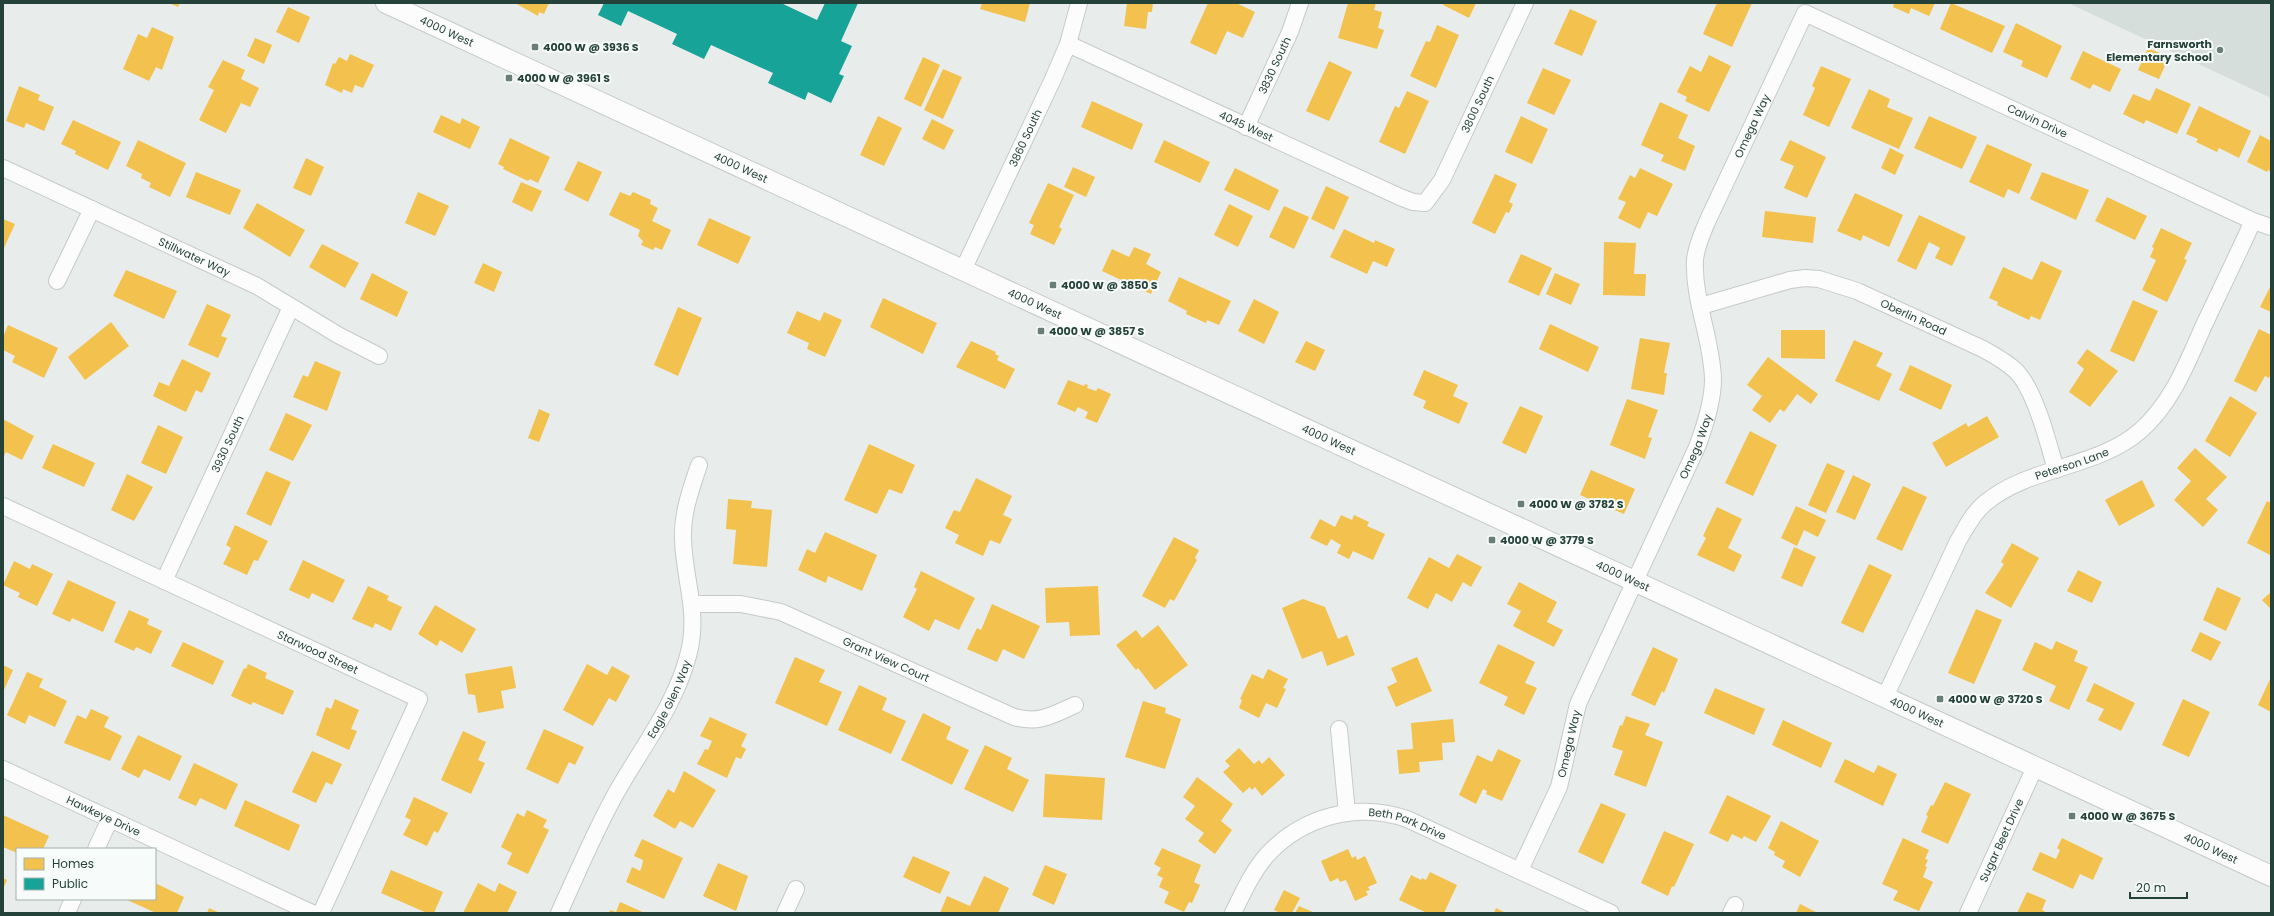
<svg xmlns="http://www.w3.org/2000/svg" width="2274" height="916" viewBox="0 0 2274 916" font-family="Poppins,sans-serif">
<rect width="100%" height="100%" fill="#e8edeb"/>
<path fill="#d6dedb" d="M2068,3H2271V98Z"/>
<path fill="#f2c14e" d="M169,3H180L178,7Z
M515,3H549L544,14L539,12L538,16Z
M982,3H1030L1025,22L980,9Z
M1127,3H1153L1152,12H1148L1146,29L1124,26Z
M1208,3H1236L1255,12L1243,38L1227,31L1216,55L1190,43Z
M1348,3H1376L1374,10L1382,12L1378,28L1384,30L1377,49L1338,38Z
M1444,3H1476L1469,18L1443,5Z
M1717,3H1752L1732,47L1703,34Z
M1894,3H1935L1929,16L1911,8L1909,14L1893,7Z
M1951,3L2005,26L1992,53L1940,29Z
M288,7L310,17L299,43L276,32Z
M1570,9L1597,21L1582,56L1554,44Z
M2016,23L2062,46L2047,78L2021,66L2023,61L2003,52Z
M1437,25L1459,35L1436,88L1410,76L1426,41L1430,42Z
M152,27L174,37L162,70L156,67L149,81L123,69L138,34L147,38Z
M255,38L272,45L264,64L247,56Z
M2148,48L2169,57L2159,79L2138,70Z
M2083,51L2121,69L2110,92L2093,84L2090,89L2070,79Z
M350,54L374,65L363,88L355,85L352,93L343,89L342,93L325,85L333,63L335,64L339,57L347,61Z
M1709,55L1731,66L1709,112L1685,101L1687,97L1677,92L1690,66L1701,72Z
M923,57L940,65L921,107L904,99Z
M223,60L245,70L241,79L259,88L250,107L241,103L226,133L199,120L214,90L208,87Z
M1329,61L1352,72L1329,121L1306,111Z
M1821,66L1851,79L1829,127L1803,115L1815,88L1812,86Z
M1543,68L1571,80L1554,115L1527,103Z
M943,69L962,77L943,119L924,110Z
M19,86L40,95L38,100L54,107L44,131L26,123L24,128L6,121Z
M2156,88L2191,104L2177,134L2146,120L2144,124L2123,114L2133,94L2150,101Z
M1869,89L1890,99L1887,107L1913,118L1899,149L1851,128Z
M1407,91L1429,101L1405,154L1379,142L1395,106L1399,108Z
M1092,101L1143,124L1132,150L1081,127Z
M1660,102L1688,115L1678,138L1695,146L1685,171L1661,161L1664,155L1641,145Z
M2199,106L2251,131L2239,158L2219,148L2217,152L2196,142L2198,139L2186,134Z
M441,115L460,124L462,118L480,127L470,149L433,132Z
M878,116L902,128L884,166L860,155Z
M1521,116L1548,129L1532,164L1505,152Z
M1929,116L1977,137L1962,169L1914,148Z
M932,119L954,130L944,150L922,139Z
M73,120L121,142L108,170L75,154L76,151L61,144Z
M2260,135L2271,141V172L2268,170L2267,172L2247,162Z
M510,138L550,157L538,183L530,179L528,181L503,169L504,167L498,164Z
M138,140L186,163L170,197L149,187L151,183L141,178L142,174L126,166Z
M1164,140L1210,162L1200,183L1154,162Z
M1790,140L1826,157L1807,198L1784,188L1794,166L1780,160Z
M1987,144L2032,164L2019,194L2008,189L2004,198L1969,182Z
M1890,148L1904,155L1895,175L1881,168Z
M306,158L324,167L311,196L293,188Z
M578,161L602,172L588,202L564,190Z
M1073,167L1095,177L1086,197L1064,187Z
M1235,168L1279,190L1269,211L1224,190Z
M1640,168L1673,184L1657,216L1648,212L1640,229L1618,218L1626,202L1618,199L1630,175L1635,178Z
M196,172L241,190L230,215L186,197Z
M2042,172L2089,190L2076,220L2030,199Z
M1495,174L1517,184L1509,202L1513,204L1509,213L1506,212L1495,234L1472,223Z
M521,182L542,191L532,212L512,202Z
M1048,183L1074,195L1059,227L1062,229L1054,245L1030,234L1034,225L1029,223Z
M1326,186L1349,197L1334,230L1311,219Z
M418,192L449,206L435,236L405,223Z
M620,192L630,196L633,192L651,200L650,204L658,208L652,221L671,230L662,250L655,247L653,250L641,245L643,241L638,236L640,230L609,215Z
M1855,193L1903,215L1889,247L1863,235L1861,241L1837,231Z
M2107,197L2147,216L2135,240L2095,221Z
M257,203L305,230L290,257L243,228Z
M1229,204L1253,216L1238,247L1214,235Z
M1284,206L1309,217L1294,249L1269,237Z
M1765,211L1816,217L1813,243L1762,237Z
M1919,215L1966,237L1952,266L1935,258L1940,248L1929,242L1916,270L1897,261Z
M709,218L751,237L738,264L697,245Z
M3,219L15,224L3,250Z
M2161,228L2192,243L2184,259L2187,260L2167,302L2142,290L2156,260L2150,257L2154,248L2152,247Z
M1344,229L1374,243L1375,240L1395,249L1387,267L1373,261L1367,274L1330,257Z
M1604,242L1636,243L1634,274H1646L1645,296L1603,295Z
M322,244L359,263L345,288L309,267Z
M1134,247L1151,254L1146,264L1161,272L1151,294L1102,271L1112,249L1129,257Z
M1521,254L1552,268L1539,296L1508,282Z
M2041,261L2062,271L2040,320L2031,316L2029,320L1997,305L1998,302L1989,298L2003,267L2032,280Z
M483,263L502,272L494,292L474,283Z
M126,270L177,291L164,319L113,296Z
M372,273L408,292L397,317L360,299Z
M1555,273L1580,284L1571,305L1546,294Z
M1179,277L1231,301L1219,325L1207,320L1206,323L1186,314L1187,311L1168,301Z
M2271,285V312L2260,307Z
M883,298L937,323L923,354L870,327Z
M1254,299L1279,312L1264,344L1238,331Z
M2133,300L2158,311L2134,362L2110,351Z
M207,304L231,315L221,336L227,338L218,358L188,345Z
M678,307L702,318L678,376L654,365Z
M797,311L820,321L824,312L842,320L825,357L807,349L809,343L787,333Z
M111,322L129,346L85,380L68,357Z
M1550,324L1599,347L1588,372L1539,349Z
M8,325L58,348L44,378L12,362L15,356L3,350V337Z
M2259,329L2271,335V373L2269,378L2265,376L2256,392L2234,381Z
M1781,330H1825V359L1781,358Z
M1640,338L1670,343L1664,373H1667L1664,395L1631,389Z
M1854,340L1883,353L1876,366L1892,374L1879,401L1835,381Z
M971,341L996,352L995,354L999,356L997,360L1015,369L1005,389L956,367Z
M1306,341L1325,350L1315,371L1295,362Z
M2087,349L2118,371L2090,407L2069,392L2084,369L2077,363Z
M1768,357L1818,394L1811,404L1797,394L1784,412L1780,409L1770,423L1752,410L1762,396L1747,385Z
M182,359L211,373L202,393L196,390L186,412L153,396L159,382L169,386Z
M315,361L341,372L327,411L293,397L303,375L308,377Z
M1910,365L1952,385L1941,410L1899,390Z
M1424,370L1458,385L1453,396L1468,403L1459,424L1423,408L1426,401L1413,395Z
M1068,380L1084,386L1085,384L1088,385L1087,388L1096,391L1098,388L1111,394L1097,423L1085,418L1088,412L1078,407L1075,412L1057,404Z
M2230,396L2257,413L2230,457L2205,441Z
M1627,399L1658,410L1648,437L1652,438L1645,459L1610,445Z
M1520,406L1543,416L1526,454L1502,443Z
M539,409L550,414L539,442L528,438Z
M286,413L312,425L293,461L269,450Z
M1987,416L1999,437L1946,467L1932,443L1966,423L1968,427Z
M3,419L34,436L22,460L6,452L3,458Z
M158,425L183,437L166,474L141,463Z
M1750,431L1777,445L1753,496L1725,483Z
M53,444L95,463L84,487L42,468Z
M869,444L915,465L902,494L889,489L877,514L844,500Z
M2195,448L2227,477L2206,499L2218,510L2203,527L2174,500L2191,481L2177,468Z
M1827,463L1845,471L1826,513L1808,505Z
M1591,470L1635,489L1624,514L1580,495Z
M266,471L291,482L271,526L246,514Z
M127,474L153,487L134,521L111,510Z
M1853,475L1871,484L1855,520L1836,512Z
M976,478L1012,496L1003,515L1012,519L1000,544L990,540L983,556L955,543L959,535L945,528L954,510L960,512Z
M2142,480L2155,506L2119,526L2105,500Z
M1903,486L1927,497L1902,551L1876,539Z
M728,499L752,501L751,508L772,510L767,567L733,564L736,530L726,529Z
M2267,501L2271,503L2270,555L2247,543Z
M1796,506L1826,520L1818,537L1804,530L1797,546L1781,538Z
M1717,507L1742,519L1728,548L1742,555L1734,572L1697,555L1706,538L1703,536Z
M1341,515L1352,520L1354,515L1369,522L1367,526L1385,534L1373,560L1353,551L1349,559L1337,553L1341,545L1331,539L1327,546L1310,538L1320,519L1335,527Z
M235,525L268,541L258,561L254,560L247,575L223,564L231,548L226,545Z
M825,532L877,555L862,591L828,576L826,583L798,570L807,549L815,553Z
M1174,537L1199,550L1195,558L1197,560L1174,601L1170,599L1165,608L1142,596Z
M2012,543L2039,558L2011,608L1985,593L2004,564L2001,562Z
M1794,547L1816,557L1802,587L1781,578Z
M1457,554L1482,567L1471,587L1463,582L1452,602L1436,593L1428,609L1407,598L1429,557L1449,568Z
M303,560L345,580L333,603L312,593L309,599L289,590Z
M14,561L30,569L32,564L53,574L37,606L18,597L20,593L3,585Z
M1869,564L1892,575L1863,633L1841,623Z
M2078,570L2102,582L2092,603L2067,591Z
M921,571L975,598L959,630L935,619L929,631L903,617L917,589L914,587Z
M68,580L116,602L103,632L72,618L70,622L52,614Z
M1519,582L1557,602L1547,622L1563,630L1554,647L1513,626L1521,611L1507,604Z
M368,586L389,596L387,600L402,607L391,631L375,623L373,628L352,619Z
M1098,586L1100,635L1070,636L1069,622L1046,623L1045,588Z
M2217,587L2241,598L2226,631L2203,620Z
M2271,592V609L2262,600Z
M1303,599L1325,607L1338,639L1347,635L1355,655L1327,666L1322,651L1302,659L1282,608Z
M992,604L1040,626L1024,659L1003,649L997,662L967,649L977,628L981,630Z
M435,605L476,629L462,653L440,640L437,646L418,634Z
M1976,609L2002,620L1974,684L1948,673Z
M129,610L149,619L147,624L162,631L151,654L136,647L134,651L114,642Z
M1158,625L1188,665L1155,690L1138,668L1136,670L1116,645L1136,630L1142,638Z
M2200,632L2221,642L2211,661L2191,651Z
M2056,641L2078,651L2074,661L2088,667L2069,710L2049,701L2056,686L2022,670L2035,642L2052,650Z
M183,642L224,661L213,685L171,666Z
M1498,644L1535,662L1525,683L1537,688L1524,715L1504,705L1508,697L1479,683Z
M1653,647L1678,659L1664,693L1662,691L1655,706L1631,695Z
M795,657L825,670L819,682L842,692L827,726L775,703Z
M1417,657L1432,691L1396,707L1387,687L1397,682L1391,668Z
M248,664L267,673L265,678L294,691L283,715L253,702L251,705L231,696L244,668L246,669Z
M587,664L607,675L612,666L630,676L616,702L609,698L593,726L563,710Z
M3,665L13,670L3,692Z
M512,666L516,688L501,691L504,708L478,713L475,695L468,694L465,674Z
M1268,669L1288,679L1283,688L1286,689L1277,708L1266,703L1259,718L1239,708L1242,700L1240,699L1252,674L1263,679Z
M27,672L43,679L39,687L67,701L55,727L29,715L25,724L7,715Z
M2271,677V712L2258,705Z
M2094,683L2135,703L2121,731L2098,720L2104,709L2086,701Z
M859,685L887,698L882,710L906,721L891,754L838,730Z
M1715,688L1765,709L1754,735L1704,713Z
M335,699L359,710L351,729L357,731L349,750L316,735L326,707L331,709Z
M2183,699L2210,712L2189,757L2162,745Z
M1143,701L1166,708L1165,713L1181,719L1165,769L1125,757Z
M91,709L109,717L104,727L122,736L110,761L64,743L77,715L86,719Z
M923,713L951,727L946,739L969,750L952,785L901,760Z
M1626,716L1650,724L1645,735L1663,742L1646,787L1614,775L1623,751L1612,747L1620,725L1622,726Z
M710,717L747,734L741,746L746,749L741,759L736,757L727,778L697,764L705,749L708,750L712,741L700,736Z
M1453,719L1455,742L1442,743L1443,760L1419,762L1420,772L1399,774L1397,750L1413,749L1411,723Z
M1783,720L1832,743L1821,768L1772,745Z
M544,729L584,747L575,765L569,762L558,784L526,769Z
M463,731L486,742L478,760L485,763L471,794L441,780Z
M138,735L182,756L170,781L144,769L139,778L121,769Z
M985,745L1012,758L1007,769L1029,780L1013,812L964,789Z
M1239,748L1254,764L1259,760L1262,764L1269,757L1285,775L1262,796L1255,787L1252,790L1250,787L1243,793L1223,772L1230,766L1225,761Z
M1498,749L1521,760L1502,801L1486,794L1487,791L1483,789L1476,804L1459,795L1477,755L1492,762Z
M312,751L342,764L332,785L326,782L316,803L292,792Z
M1845,759L1874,773L1878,765L1897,774L1883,806L1834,782Z
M194,763L238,784L226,810L200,798L196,806L178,798Z
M684,771L716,790L693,828L680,821L675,829L653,816L668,789L674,793Z
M1045,774L1105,778L1102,820L1043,817Z
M1197,777L1233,804L1221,821L1232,830L1215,854L1198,841L1204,833L1185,819L1195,806L1183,797Z
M1945,782L1971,794L1948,844L1921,832L1928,816L1926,815L1931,805L1933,806Z
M1727,795L1771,816L1756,842L1744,836L1742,839L1732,834L1728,842L1709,833Z
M414,797L448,813L438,833L434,831L427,846L403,835L411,820L405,817Z
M245,800L300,825L289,851L234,826Z
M1601,803L1626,814L1603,864L1578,852Z
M527,810L547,820L543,827L549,830L528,874L507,864L512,853L501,847L517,813L524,817Z
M3,815L49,836L43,849H17V853L3,847Z
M1781,821L1819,841L1800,877L1782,867L1785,861L1774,855L1775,852L1768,848Z
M1664,831L1694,844L1674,887L1672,886L1668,896L1641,883Z
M1903,838L1929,850L1925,859L1928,860L1925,866L1927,867L1923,877L1933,882L1919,911L1893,900L1898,891L1882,884Z
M2062,838L2103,858L2093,880L2080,874L2073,889L2032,870L2040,852L2056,859L2060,850L2057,848Z
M642,839L683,858L664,899L626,882L632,867L640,871L642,866L643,860L634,856Z
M1162,848L1201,865L1194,882L1200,885L1192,903L1189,902L1184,912L1164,903L1169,892L1159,887L1163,878L1157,875L1161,868L1154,864Z
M1348,849L1352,858L1356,856L1357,860L1365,856L1377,883L1368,887L1370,890L1366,891L1368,895L1355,901L1346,880L1340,882L1338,878L1330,882L1321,861Z
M913,856L950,872L940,894L903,877Z
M718,863L748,876L736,911L703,896Z
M1045,865L1067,874L1054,905L1032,895Z
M391,870L443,892L434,913H427L381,893Z
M1430,872L1457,885L1444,913H1427L1399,900L1411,875L1421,880L1422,878L1426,880Z
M984,876L1009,888L998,913H940L947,896L970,906Z
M3,878L7,880L3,889Z
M155,883L184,897L177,913H156L125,899H155Z
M478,883L495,892L499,883L517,892L507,913H463Z
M1284,890L1300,898L1292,913H1280L1274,910Z
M2027,892L2046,900L2042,910L2048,913H2017Z
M620,902L645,913H609L610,910L616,912Z
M1800,904L1818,913H1796Z
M1299,906L1315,913H1295Z
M209,908L220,913H207Z
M1496,908L1506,913H1494Z"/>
<path fill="#17a398" d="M604,3H781L817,20L825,3H858L841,41L852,46L839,74L844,76L831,103L808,92L805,100L768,83L773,73L711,45L704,59L672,44L677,34L628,11L621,26L598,15Z"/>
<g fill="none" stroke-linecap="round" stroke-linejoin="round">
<defs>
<g id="minor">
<path id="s1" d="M1068,44L1400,197L1413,202L1425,203L1442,180L1525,3"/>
<path id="s2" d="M1246,127L1290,32L1300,3"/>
<path id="s3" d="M3,168L257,286L338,335L379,356"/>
<path id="s4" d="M963,270L1053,79L1068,44L1079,3"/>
<path d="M57,281L92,209"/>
<path id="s5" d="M1701,306L1790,280L1805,278L1819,279L1857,291L1983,349C1994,355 2005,361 2015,370C2035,389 2048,442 2056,470"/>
<path id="s6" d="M3,506L419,699L321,913"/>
<path id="s7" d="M164,581L291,307"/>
<path id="s8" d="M693,604H741L781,612L1014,717C1040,724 1052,715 1075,705"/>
<path id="s9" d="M1885,697L1958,541C1966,528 1972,514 1984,504C2028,466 2096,469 2140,431C2172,403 2187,363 2204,325C2220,291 2237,256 2253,221"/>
<path d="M1339,729L1347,813"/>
<path id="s10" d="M3,769L312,913"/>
<path d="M96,849L110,819"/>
<path id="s11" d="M1520,870L1559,787L1578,704L1697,447C1705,426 1713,402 1713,379C1712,339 1693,300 1695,260C1696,247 1702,234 1707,222L1805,13L2253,221L2271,227"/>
<path d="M67,913L73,899"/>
<path id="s12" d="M559,913C577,874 594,833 615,795C640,750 675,706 688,656C700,613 684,580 683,539C682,513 691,489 699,465"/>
<path d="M785,913L796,889"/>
<path id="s13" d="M1233,913C1243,893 1252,872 1267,855C1303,816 1357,802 1407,819L1611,913"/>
<path d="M1731,913L1735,905"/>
<path id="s14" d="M1968,913L2035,767"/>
</g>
<g id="tertiary">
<path id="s15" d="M386,3L2271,876"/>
</g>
</defs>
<use href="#minor" stroke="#c5cac8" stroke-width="18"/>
<use href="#tertiary" stroke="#c5cac8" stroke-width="22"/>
<use href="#minor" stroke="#fcfcfc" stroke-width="16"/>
<use href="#tertiary" stroke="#fcfcfc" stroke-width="20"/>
</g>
<g fill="#697e78" stroke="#f7fbf9" stroke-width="1.5">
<rect x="531" y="43" width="8" height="8" rx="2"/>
<circle cx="2220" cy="50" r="4"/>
<rect x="505" y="74" width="8" height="8" rx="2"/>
<rect x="1049" y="281" width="8" height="8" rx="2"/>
<rect x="1037" y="327" width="8" height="8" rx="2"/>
<rect x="1517" y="500" width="8" height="8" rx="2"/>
<rect x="1488" y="536" width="8" height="8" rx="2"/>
<rect x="1936" y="695" width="8" height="8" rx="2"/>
<rect x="2068" y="812" width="8" height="8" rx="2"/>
</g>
<g text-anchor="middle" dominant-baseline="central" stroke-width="4" stroke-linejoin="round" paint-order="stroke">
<g font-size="11" fill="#24423a" stroke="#f7fbf9">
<text stroke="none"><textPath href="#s15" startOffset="67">4000 West</textPath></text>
<text stroke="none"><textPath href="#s2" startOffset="68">3830 South</textPath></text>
<text stroke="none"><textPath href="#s1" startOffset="504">3800 South</textPath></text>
<text stroke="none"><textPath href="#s11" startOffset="1178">Calvin Drive</textPath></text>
<text stroke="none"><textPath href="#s11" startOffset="797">Omega Way</textPath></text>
<text stroke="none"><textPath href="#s1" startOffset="196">4045 West</textPath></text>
<text stroke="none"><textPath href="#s4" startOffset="146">3860 South</textPath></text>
<text stroke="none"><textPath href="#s15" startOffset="391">4000 West</textPath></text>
<text stroke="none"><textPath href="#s3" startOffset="211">Stillwater Way</textPath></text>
<text stroke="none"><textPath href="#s15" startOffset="715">4000 West</textPath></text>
<text stroke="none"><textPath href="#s5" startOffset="224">Oberlin Road</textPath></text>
<text stroke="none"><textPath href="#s15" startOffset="1039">4000 West</textPath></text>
<text stroke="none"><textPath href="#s7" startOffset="151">3930 South</textPath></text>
<text stroke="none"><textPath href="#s11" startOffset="460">Omega Way</textPath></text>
<text stroke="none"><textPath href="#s9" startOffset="315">Peterson Lane</textPath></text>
<text stroke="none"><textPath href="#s15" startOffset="1363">4000 West</textPath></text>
<text stroke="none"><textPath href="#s6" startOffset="347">Starwood Street</textPath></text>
<text stroke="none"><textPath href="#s8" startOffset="204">Grant View Court</textPath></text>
<text stroke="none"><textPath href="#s12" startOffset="241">Eagle Glen Way</textPath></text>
<text stroke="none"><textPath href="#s15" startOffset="1687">4000 West</textPath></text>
<text stroke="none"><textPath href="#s11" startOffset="136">Omega Way</textPath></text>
<text stroke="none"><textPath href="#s10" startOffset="111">Hawkeye Drive</textPath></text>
<text stroke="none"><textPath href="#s13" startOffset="222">Beth Park Drive</textPath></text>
<text stroke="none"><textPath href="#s14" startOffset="80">Sugar Beet Drive</textPath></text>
<text stroke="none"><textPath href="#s15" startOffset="2011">4000 West</textPath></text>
</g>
<g font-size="11" font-weight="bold" fill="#24423a" stroke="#f7fbf9" text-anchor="start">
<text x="2212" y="44" text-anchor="end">Farnsworth<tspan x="2212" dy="13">Elementary School</tspan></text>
<text x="543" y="47">4000 W @ 3936 S</text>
<text x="517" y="78">4000 W @ 3961 S</text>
<text x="1061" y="285">4000 W @ 3850 S</text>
<text x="1049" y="331">4000 W @ 3857 S</text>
<text x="1529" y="504">4000 W @ 3782 S</text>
<text x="1500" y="540">4000 W @ 3779 S</text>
<text x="1948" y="699">4000 W @ 3720 S</text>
<text x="2080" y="816">4000 W @ 3675 S</text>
</g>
</g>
<rect width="2274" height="916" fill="none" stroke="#24423a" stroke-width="8"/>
<rect x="16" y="848" width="140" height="52" fill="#f7fbf9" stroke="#a3b1ad"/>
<rect x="24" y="858" width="20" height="12" fill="#f2c14e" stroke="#a3b1ad"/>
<text x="52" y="868" font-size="12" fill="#24423a">Homes</text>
<rect x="24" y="878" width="20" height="12" fill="#17a398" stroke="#a3b1ad"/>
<text x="52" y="888" font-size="12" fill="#24423a">Public</text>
<path d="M2130 892v6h57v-6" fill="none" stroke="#24423a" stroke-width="2"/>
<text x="2136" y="892" font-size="12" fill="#24423a" stroke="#f7fbf9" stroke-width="3" paint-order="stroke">20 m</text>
</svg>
